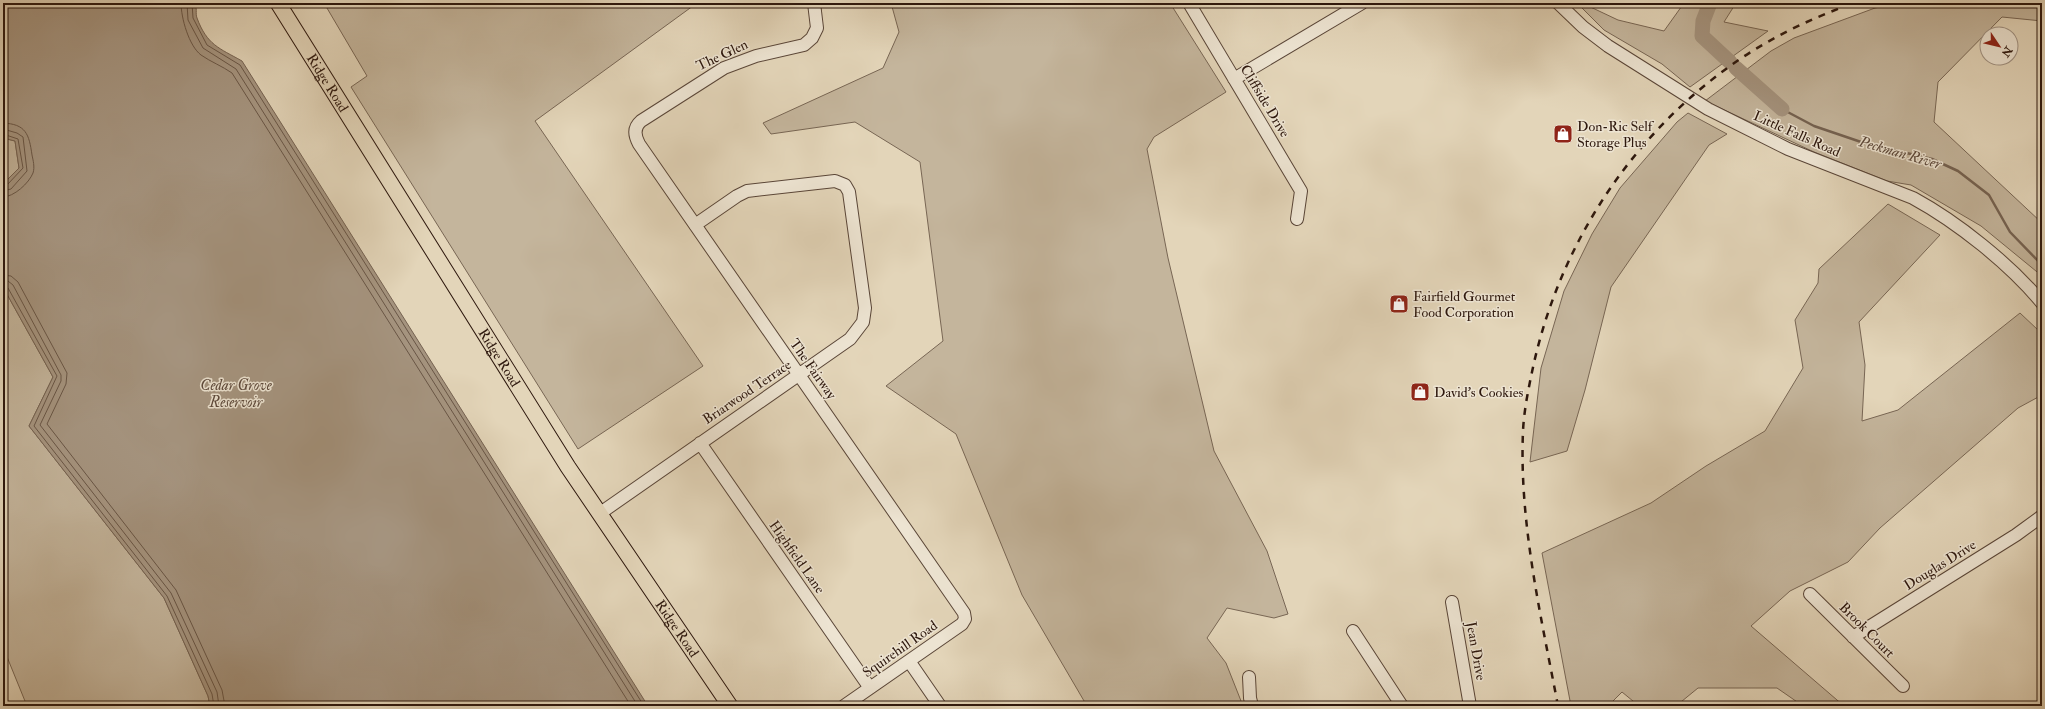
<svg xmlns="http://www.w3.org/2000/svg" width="2045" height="709" viewBox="0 0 2045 709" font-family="'IM FELL Double Pica',serif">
<rect width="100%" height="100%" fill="#e3d5b9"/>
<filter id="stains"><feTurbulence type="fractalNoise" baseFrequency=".005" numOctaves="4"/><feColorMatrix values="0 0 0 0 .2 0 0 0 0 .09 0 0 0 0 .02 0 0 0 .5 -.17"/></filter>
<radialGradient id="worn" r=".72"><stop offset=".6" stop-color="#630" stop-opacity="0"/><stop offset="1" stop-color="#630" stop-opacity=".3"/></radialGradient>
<path fill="#c4b59c" stroke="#786654" d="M324,3H697L535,121L703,366L578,449L351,87L367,76Z
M891,3H1170L1226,92L1154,137L1147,149L1168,258L1214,451L1267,551L1288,614L1274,618L1227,608L1207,638L1226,663L1243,706H1087L1022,595L956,434L886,386L943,341L920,162L855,122L771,134L763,123L883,68L899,32Z
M1577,3H1582L1618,20L1664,31L1684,3H1736L1724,22L1768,31L1690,87L1662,64L1604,30Z
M1898,3H2042V21L2002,17L1938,82L1934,122L2042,223V276L1981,226L1911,185L1887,181L1814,152L1705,101L1771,51L1794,38L1875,8Z
M1688,113L1727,134L1709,145L1611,287L1585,390L1567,451L1530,462L1541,368L1564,291L1592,234L1620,188L1677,122Z
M3,138L15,141L19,168L3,184Z
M1888,204L1940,235L1859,322L1865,365L1862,421L1898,410L2020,313L2038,330L2042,339V395L2018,408L1880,528L1848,562L1790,591L1751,626L1844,706H1803L1777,688H1698L1676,706H1639L1622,692L1608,706H1571L1542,553L1651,503L1706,466L1765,431L1803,368L1795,320L1818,283L1819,269Z
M3,287L53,377L29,426L164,598L208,696L210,706H27L3,647Z"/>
<path fill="#a5947f" stroke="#756251" d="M3,3H194C198,8 195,13 197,18C207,45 219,48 242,61L648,706H210L208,696L164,598L29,426L53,377L3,287V184L19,168L15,141L3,138Z"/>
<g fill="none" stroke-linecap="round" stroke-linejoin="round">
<path stroke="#695646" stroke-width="1" d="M181,3C181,18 189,46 201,55C211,62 222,66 232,73L631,706
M187,3L188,20L203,48L236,69L638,706
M192,3L193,18L207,45L240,65L644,706
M3,123C26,124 29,134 32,155C33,160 35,167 33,173C29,183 14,197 3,197
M3,129L17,133L23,137L27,171L11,189L3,191
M3,134L18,139L23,168L7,185L3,186
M3,275L11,276L18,282L67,373L66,384L47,424L176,590L222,690L225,706
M3,281H8L13,285L61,375V381L40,425L171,593L217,692L219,706
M3,286L8,288L57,376L34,426L167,596L212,694L214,706"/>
<path stroke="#756251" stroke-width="2.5" d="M1782,109L1814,126L1864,143L1932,159L1958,171L1989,195L2010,232L2042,265"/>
<path stroke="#a5947f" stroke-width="15" d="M1710,3L1703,21L1702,36L1730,62
M1736,68L1782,109"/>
<defs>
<path id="minor" d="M814,3L817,28L812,38L804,45L756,56L724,68L641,121C634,127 634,135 639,144L964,613L965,619L962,624L844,706
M1189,3L1301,191L1297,219
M1558,3L1583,27L1608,46L1708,109L1788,149L1913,198C1957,222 2010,264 2042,303
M1234,79L1362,3
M700,443L870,688
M599,514L850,339L863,322L865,308L849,192L845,185L835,181L747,191L737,196L695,225
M1810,594L1903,686
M1452,602L1470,706
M1353,631L1402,706
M1853,637L2016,535L2042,516
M909,661L940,706
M1249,677L1250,698L1252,706"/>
<g id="major">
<path id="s1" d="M278,3L568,467L730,706"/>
</g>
</defs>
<use href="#minor" stroke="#5a4638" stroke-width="14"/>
<use href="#major" stroke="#2d170d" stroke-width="17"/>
<use href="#minor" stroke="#ede4d2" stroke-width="12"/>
<use href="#major" stroke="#e3d5b9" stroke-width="15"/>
<path stroke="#2d170d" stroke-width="2.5" stroke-dasharray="7 7" stroke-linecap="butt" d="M1558,706C1541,616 1519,523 1523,431C1524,411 1528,391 1532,372C1557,251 1626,142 1726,69C1765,40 1809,19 1854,3"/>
</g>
<defs>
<symbol id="shop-square" viewBox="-11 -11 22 22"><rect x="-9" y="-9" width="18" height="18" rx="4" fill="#8f2418" stroke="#ede4d2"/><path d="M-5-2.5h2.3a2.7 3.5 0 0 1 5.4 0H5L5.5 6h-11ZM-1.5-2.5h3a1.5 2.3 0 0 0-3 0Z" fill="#fff"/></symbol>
</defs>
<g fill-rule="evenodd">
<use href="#shop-square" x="1552" y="123" width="22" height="22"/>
<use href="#shop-square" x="1388" y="293" width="22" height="22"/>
<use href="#shop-square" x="1409" y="381" width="22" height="22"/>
</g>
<g text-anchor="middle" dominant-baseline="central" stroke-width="3" stroke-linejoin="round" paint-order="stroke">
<g font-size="14" fill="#2d170d" stroke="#ede4d2">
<text transform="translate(722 55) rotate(-25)">The Glen</text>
<text stroke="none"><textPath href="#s1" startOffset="94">Ridge Road</textPath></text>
<text transform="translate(1265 101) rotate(59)">Cliffside Drive</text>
<text transform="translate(1797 134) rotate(24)">Little Falls Road</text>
<text stroke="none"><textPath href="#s1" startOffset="418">Ridge Road</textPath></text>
<text transform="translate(813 369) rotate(55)">The Fairway</text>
<text transform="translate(747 392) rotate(-34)">Briarwood Terrace</text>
<text transform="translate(797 557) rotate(55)">Highfield Lane</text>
<text transform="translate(1940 565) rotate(-32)">Douglas Drive</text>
<text stroke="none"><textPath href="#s1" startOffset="742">Ridge Road</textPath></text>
<text transform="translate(1867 630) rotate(45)">Brook Court</text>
<text transform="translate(900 649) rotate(-35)">Squirehill Road</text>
<text transform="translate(1476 651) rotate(80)">Jean Drive</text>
</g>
<g font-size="14" fill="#2d170d" stroke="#ede4d2" text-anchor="start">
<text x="1577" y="126">Don-Ric Self<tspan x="1577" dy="16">Storage Plus</tspan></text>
<text x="1413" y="296">Fairfield Gourmet<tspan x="1413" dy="16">Food Corporation</tspan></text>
<text x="1434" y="392">David's Cookies</text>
</g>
<g font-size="15" font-style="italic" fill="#5d493b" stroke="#ede4d2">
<text transform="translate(1900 153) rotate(16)">Peckman River</text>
<text x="236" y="385">Cedar Grove<tspan x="236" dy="17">Reservoir</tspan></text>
</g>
</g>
<rect width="2045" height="709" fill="none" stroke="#e3d5b9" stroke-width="16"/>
<rect x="4" y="4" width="2037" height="701" fill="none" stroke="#2d170d" stroke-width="2"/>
<rect x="8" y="8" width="2029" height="693" fill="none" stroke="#2d170d"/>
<g transform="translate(1999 46) rotate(125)"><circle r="19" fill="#ede4d2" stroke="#a09283"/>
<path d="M0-3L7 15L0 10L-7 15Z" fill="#8f2418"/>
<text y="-6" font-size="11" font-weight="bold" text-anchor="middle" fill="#2d170d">N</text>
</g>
<rect width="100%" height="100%" filter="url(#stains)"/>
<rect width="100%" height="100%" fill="url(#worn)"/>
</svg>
